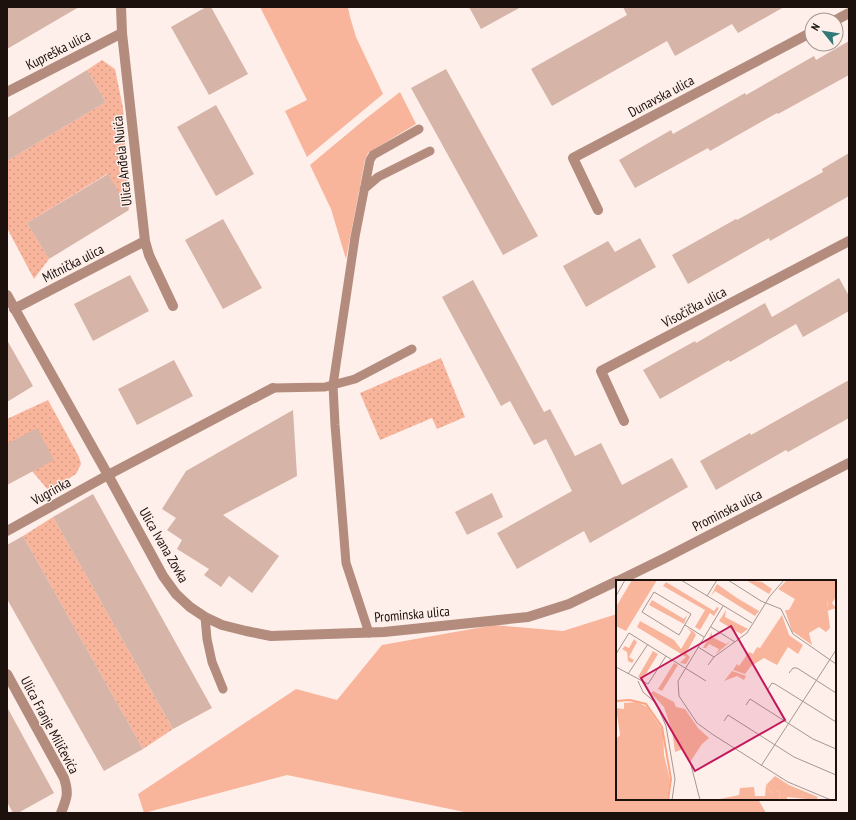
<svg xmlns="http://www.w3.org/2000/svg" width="856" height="820" viewBox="0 0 856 820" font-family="'PT Sans Narrow',sans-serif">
<defs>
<pattern id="garden-dots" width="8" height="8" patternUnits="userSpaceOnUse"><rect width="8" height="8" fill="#f8b59c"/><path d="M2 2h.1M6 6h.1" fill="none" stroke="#d49b85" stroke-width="1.8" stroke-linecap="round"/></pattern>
</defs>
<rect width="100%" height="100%" fill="#feefea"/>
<path fill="#f8b59c" d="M260,7H348L350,17L356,37L383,94L307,157L285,111L307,100Z
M400,92L416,124L368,153L365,160L346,259L331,209L310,165L364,120Z
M617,614V799H758L766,813H469L287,775L144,813L138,794L296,689L337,700L382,645L494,625L563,631Z"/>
<path fill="url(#garden-dots)" d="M102,60L115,69L123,108L129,210L107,174L27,223L49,259L34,279L7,228V161L106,102L87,70Z
M441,358L465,417L437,429L432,418L380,440L360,393Z
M48,400L79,457L81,464L76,474L49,491L32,471L7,444V419Z
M53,517L173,729L143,749L23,536Z"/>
<path fill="#d6b4a7" d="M7,7H79L7,49Z
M206,7H211L248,74L209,95L171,27Z
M469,7H521L481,29Z
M623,7H784L738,33L732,24L675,56L667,41L552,106L531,69L627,15Z
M849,41V75L778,114L777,113L710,151L708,148L635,188L619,160L671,130L673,134L745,93L746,95L814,56L816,60Z
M446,69L538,236L503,255L411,88Z
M87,70L106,102L7,161V118Z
M216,105L254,174L216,196L177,127Z
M849,153V196L770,241L769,238L688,284L672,255L736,219L737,220L823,172L822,169Z
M108,174L129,210L49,259L27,223Z
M223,219L262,288L223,309L185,240Z
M640,238L656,267L586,307L563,266L608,241L615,252Z
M130,275L149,311L93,341L74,304Z
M839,278L849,296V311L803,337L796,324L730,362L729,360L660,399L643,370L695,341L696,343L765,303L772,317Z
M473,280L544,412L550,409L575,456L601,443L622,485L672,458L688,487L590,543L584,531L517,569L497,533L572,491L546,439L534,445L510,401L501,406L442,297Z
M7,340L33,386L7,402Z
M174,360L193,396L137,425L118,389Z
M849,380V418L788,452L786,450L716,490L700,461L750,433L751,435Z
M293,410L297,476L223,515L279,556L252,593L229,576L221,587L204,575L209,569L177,549L182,540L167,530L176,518L162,509L186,471Z
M37,428L54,460L7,485V444Z
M492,493L503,517L467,535L455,512Z
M93,494L212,708L173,729L53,517Z
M23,536L143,749L104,771L7,599V545Z
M7,707L54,793L18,813H13L7,802Z"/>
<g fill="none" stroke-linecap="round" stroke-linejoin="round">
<path stroke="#b38c7e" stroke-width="9" d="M364,189L378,177L430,151
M273,388L325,387L355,379L412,349
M205,617L207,639L212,662L223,689
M369,633L346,563L335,425L333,385L355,237L370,160L373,155L419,129"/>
<path stroke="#b38c7e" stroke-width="10" d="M121,7L122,33L145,241L149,255L173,306
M836,20L849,13
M7,92L122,33
M598,210L573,158L812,32
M7,295L108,475L163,576L176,594L190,607L205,617L222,625L246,631L271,636L384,632L528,617L569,604L617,581
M14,309L145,241
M624,421L601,371L849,241
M7,531L108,475L273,388
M618,581L665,558L849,463
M7,674L64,778C69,793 67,798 61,813"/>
</g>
<g text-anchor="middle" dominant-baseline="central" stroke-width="3" stroke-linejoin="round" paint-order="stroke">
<g font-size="14" fill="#1c110c" stroke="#feefea">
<text transform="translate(58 50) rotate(-27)">Kupreška ulica</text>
<text transform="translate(661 96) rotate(-28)">Dunavska ulica</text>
<text transform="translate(122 161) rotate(-96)">Ulica Anđela Nuića</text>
<text transform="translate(73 263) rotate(-27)">Mitnička ulica</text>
<text transform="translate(694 307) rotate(-28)">Visočička ulica</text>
<text transform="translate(51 491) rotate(-29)">Vugrinka</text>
<text transform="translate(727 510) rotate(-27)">Prominska ulica</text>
<text transform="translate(164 545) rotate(60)">Ulica Ivana Zovka</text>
<text transform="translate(412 614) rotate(-5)">Prominska ulica</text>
<text transform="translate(50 725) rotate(62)">Ulica Franje Miličevića</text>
</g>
</g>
<g transform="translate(616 580)">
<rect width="220" height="220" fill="#feefea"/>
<path d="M171,0H220L211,24L214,48L210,52L203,47L193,53L196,65L176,51L169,30H173L179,19L162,9ZM166,35L173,55L187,65L182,74L172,67L161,85L148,78L135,86L129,94L117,90L121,84L123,86L133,72L137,74L141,67L144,68ZM116,91L125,94L130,96L128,100L121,96L108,101ZM37,111L58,122L60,127L69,129L82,148L93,158L86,164L74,182L67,169L59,172L56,151L48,127L35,113ZM150,205L157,215L161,211L164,213L163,220H99L123,215L124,208L138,207L139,216H149Z" fill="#f8b59c"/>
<path d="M219,1L220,17L216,23L220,28L211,31L212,16ZM159,196L173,205L202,217L200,220L171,217V220H163L164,213L161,211L158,216L150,205Z" fill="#f8b59c"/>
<path d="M16,0H41L10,51L0,46V27Z" fill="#f8b59c"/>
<path d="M130,0L146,2L156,9L153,14ZM50,2L98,31L101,27L103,28L98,36L94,33L84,50L79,47L89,30L47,6ZM101,4L121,18L143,31L139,36L99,11L95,16ZM36,20L68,39L71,35L68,44L33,25ZM110,30L109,37L132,49L125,54L103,41ZM24,41L58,60L65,69L75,52L71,48L78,52L80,55L70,73L74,77L70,84L64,83L70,77L21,47ZM96,52V57L110,64L115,61L100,74L103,69L93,64L90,68H87ZM18,59L21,62L13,77L18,80L16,83L12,81L11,72L6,69L9,66L13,68ZM37,71L42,74L27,99L22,97ZM58,83L62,85L46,111L42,109ZM21,122L31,127L47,151L48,175L54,200L51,220H0V159L4,155L0,128L8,129V123Z" fill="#f8b59c"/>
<path fill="none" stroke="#fca483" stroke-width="2" d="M0,121L14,120L30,124L46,147L55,199L52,220"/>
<path fill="none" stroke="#a49691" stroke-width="1" d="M65,0L136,43M112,0L145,21L165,29L177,54L220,84M38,12L75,34L63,55L26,32ZM0,16L9,0M91,16L101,0M107,26L62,101L63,116L81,143L96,154L172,202L215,220M69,45L88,57M95,47L119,62M82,67L98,77M0,74L13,53L90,101M92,85L98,77L131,53L154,16L168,0M0,87L32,104L50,76M173,93L177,88H181L220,113M12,94L32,64M22,101L27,112L40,123L50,146L59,199L56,220M152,109L156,103L159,104L220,142M130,125L134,119L197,159L220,169M108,141L112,135L178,177L220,195M75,185L84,220M145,186L220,70"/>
<path fill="#c2185b" fill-opacity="0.15" stroke="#c2185b" stroke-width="2" d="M115,46L169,140L79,191L25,98Z"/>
<rect width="220" height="220" fill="none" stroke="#1c110c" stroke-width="2"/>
</g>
<rect width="856" height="820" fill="none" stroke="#1c110c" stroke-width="16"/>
<g transform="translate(824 32) rotate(300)"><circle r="19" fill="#feefea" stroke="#a49691"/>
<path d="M0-3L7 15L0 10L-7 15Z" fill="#307976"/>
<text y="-6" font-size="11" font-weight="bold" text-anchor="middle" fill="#1c110c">N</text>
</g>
</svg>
